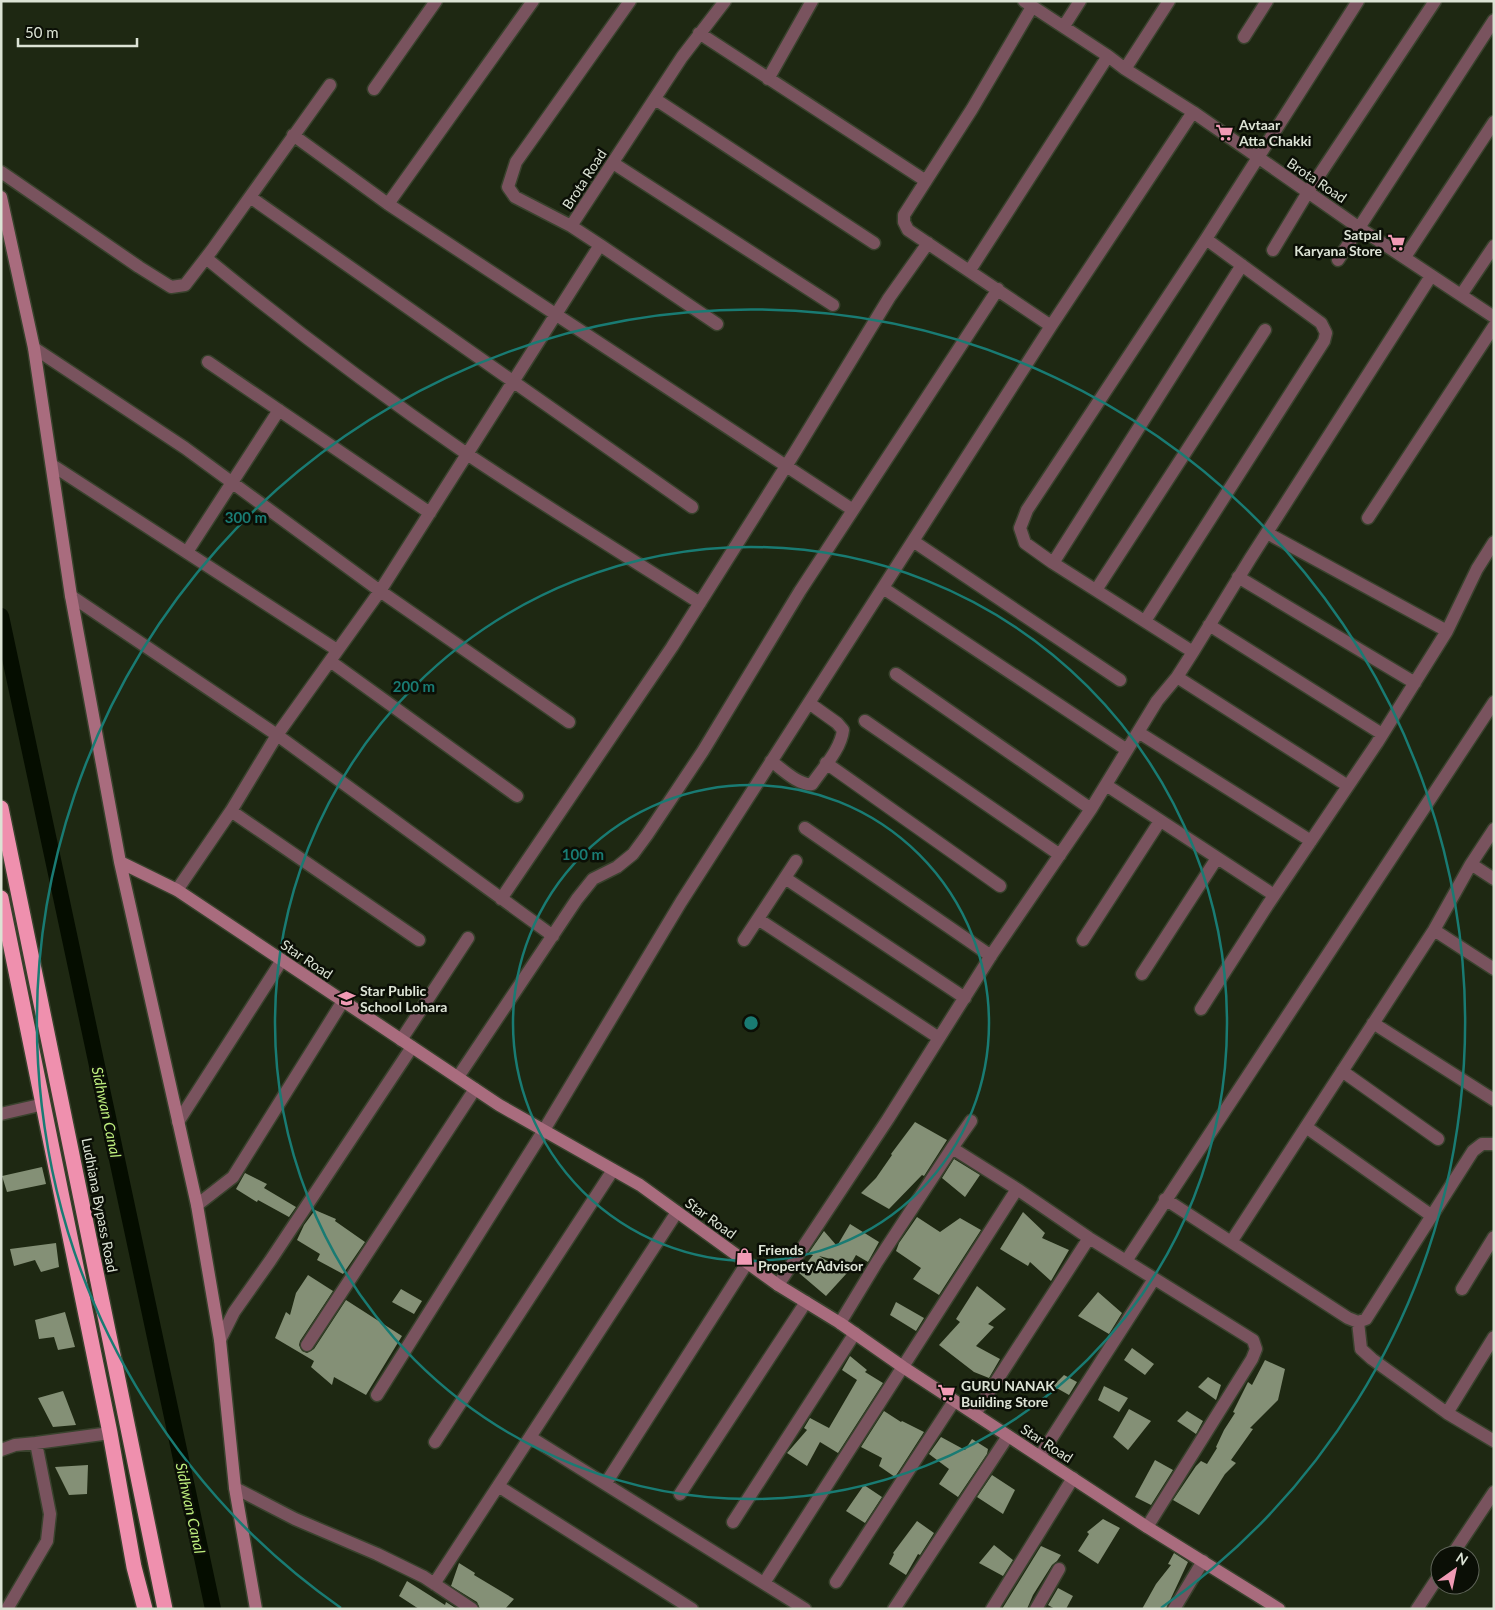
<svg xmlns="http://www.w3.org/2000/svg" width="1495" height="1610" viewBox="0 0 1495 1610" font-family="Lato,sans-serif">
<rect width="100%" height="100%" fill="#1e2812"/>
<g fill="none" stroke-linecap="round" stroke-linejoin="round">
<path stroke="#050d00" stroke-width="16" d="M1,616L213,1609"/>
</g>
<path fill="#849076" d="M915,1122L947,1140L924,1176L922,1175L889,1209L861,1193L876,1178L892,1155L891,1154Z
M954,1159L980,1175L965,1197L942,1178Z
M42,1167L46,1184L7,1192L2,1176Z
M245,1173L267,1184L264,1188L296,1207L289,1217L258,1200L257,1202L236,1189Z
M315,1210L336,1219L335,1221L365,1242L343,1274L317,1260L320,1254L297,1240L304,1225Z
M1023,1212L1045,1233L1042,1238L1069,1250L1051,1281L1030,1262L1028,1266L1000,1249Z
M917,1217L940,1232L960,1218L981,1230L939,1295L913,1279L921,1268L896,1251L899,1243Z
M850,1224L879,1242L868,1262L856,1255L852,1262L855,1265L819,1256L847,1273L826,1296L799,1273L813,1255L808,1254L824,1231L837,1246Z
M56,1243L59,1267L41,1272L35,1260L14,1266L10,1249Z
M308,1275L333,1291L300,1341L299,1345L302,1351L307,1353L314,1349L346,1300L402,1336L366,1395L334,1377L332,1385L311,1367L314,1361L275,1338L286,1312L290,1315L296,1293Z
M977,1286L1006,1309L988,1324L994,1327L976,1346L1000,1359L989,1378L974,1372L939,1345L960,1322L956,1319Z
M401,1289L422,1301L414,1314L392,1302Z
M1098,1292L1122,1313L1109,1334L1078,1316Z
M896,1302L924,1318L916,1331L890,1315Z
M65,1312L75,1347L58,1350L54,1337L39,1339L35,1320Z
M1132,1348L1154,1364L1145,1375L1124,1360Z
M850,1356L867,1370L865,1372L883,1383L838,1453L820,1442L807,1466L787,1453L807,1430L804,1428L810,1418L829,1428L857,1380L842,1370Z
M1265,1360L1285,1369L1278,1400L1250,1428L1253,1429L1231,1460L1236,1463L1225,1474L1199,1515L1173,1500L1196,1466L1201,1461L1207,1464L1217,1448L1216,1447L1224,1430L1235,1413L1233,1412L1248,1382L1252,1385Z
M1064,1375L1077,1382L1069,1395L1053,1386Z
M1208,1377L1221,1385L1216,1400L1198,1387Z
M1104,1386L1128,1398L1119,1412L1098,1400Z
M63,1391L76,1425L53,1427L38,1398Z
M1129,1409L1151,1421L1128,1450L1113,1437Z
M884,1411L901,1422L902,1421L924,1432L895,1477L879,1466L882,1458L861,1447Z
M1187,1411L1203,1421L1196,1434L1177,1421Z
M941,1437L965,1450L972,1439L988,1449L987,1454L958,1497L939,1484L949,1469L929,1454Z
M1155,1460L1173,1470L1151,1505L1135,1497Z
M88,1465L87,1494L69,1495L55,1467Z
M992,1475L1015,1490L1003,1514L977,1497Z
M864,1485L882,1497L865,1523L846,1511Z
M1103,1519L1120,1528L1098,1564L1078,1551L1089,1534L1087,1532Z
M917,1521L934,1533L920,1555L918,1554L906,1575L889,1564L894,1554L893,1553Z
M994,1545L1013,1560L1003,1576L979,1563Z
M1041,1546L1061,1555L1057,1561L1052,1565L1033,1595L1027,1609H1002Z
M1174,1553L1188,1562L1166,1609H1142L1156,1584L1171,1565L1168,1564Z
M459,1563L475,1573L474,1575L514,1599L505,1609H480L477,1602L451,1586Z
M407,1581L445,1605L446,1602L457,1609H419L399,1596Z
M1058,1588L1073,1596L1066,1609H1055L1048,1605Z"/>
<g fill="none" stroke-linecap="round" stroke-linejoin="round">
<defs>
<path id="street" d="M630,1L516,162L508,187L515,197L571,226L682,57L725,1
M1024,1L1108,56L1125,69L1193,112L1358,227L1494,317
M1032,7L972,109L904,215V222L908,230L1051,326
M1064,26L1080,1
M699,33L926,181
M1244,37L1267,1
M1125,69L1169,1
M768,79L812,1
M374,89L436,1
M655,99L874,243
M293,135L388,204L853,510
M613,163L833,305
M1,172L139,267L171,287L185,285L212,250L330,85
M250,197L692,507
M388,204L533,1
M600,245L717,324
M1273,250L1308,192L1435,1
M1405,257L1494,122
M206,258C290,327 377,392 467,454C543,505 622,553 700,603
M1338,260L1494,20
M970,270L1108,56
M1461,295L1494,246
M34,348L185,448L380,591L600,245L571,226
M208,362L430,513
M52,465L337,650
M1368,518L1494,326
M1267,533L1447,631
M913,541L1120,680
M187,552L279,410
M1053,563L1242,265
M1238,577L1415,683
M883,588L1127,750
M1096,590L1265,330
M71,596L277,735L553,936
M1145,621L1324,341L1326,333L1321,323L1206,239
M1209,625L1382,734
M1193,652L1053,563L1025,543L1020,528L1027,510L1206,239L1358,1
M330,661L517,796
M896,674L1091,809
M1177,677L1348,786
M865,721L1060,855
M1138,732L1311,841
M771,761C782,769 799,786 812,784C823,768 841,749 843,730L837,723L809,703
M826,763L1000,886
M1106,785L1274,895
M231,811L419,940
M805,828L991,956
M1471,864L1494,879
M785,878L965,998
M177,890L231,811L277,735L380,591L569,722
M501,899L672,647L795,452L889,298L928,243
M758,919L939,1038
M1434,930L1494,969
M744,940L796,861
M1083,940L1160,821
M1142,974L1217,858
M1201,1009L1267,906L1377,743L1447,631L1477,569L1494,542
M1373,1023L1494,1100
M401,1040L468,938
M1342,1071L1438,1139
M458,1077L577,899L593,879L617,867L633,854L647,835L703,751L800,591L998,289
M1,1114L44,1104
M178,1122L282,960
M1306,1127L1432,1216
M952,1148L971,1121
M1165,1199L1231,1242L1434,930L1471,864L1494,829
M197,1205L233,1177L343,1001
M1231,1242L1348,1318L1358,1322L1366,1319L1473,1151L1482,1144H1494
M1126,1261L1494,702
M778,1285L888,1119L992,954L1091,809L1157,701L1177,677L1193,652L1250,559L1431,276
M1462,1289L1494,1237
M1358,1322L1361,1349L1372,1359L1447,1413L1494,1441
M840,1323L877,1262L952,1148L1017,1189L1089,1238L1253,1340L1256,1349L1252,1359L1147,1527
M220,1340L234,1312L270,1261L412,1047
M307,1345L475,1089
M377,1395L544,1130L681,902L1051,326L1193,112
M1447,1413L1494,1337
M975,1414L1089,1238
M530,1437L805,1609
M435,1442L613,1170
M1,1450L15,1445L36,1443L110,1433
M1040,1456L1154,1279
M606,1483L747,1263
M498,1486L692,1609
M235,1488L295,1519L377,1554L424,1577L472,1609
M680,1494L806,1302
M733,1522L855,1333
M1452,1555L1494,1492
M836,1582L954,1401
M764,1583L1017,1189
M434,1584L677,1212
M7,1609L47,1541L50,1514L36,1443
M894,1609L1008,1436
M992,1609L1073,1478
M1036,1609L1059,1569
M1174,1609L1203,1561
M1417,1609L1440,1574"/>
<path id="secondary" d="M1,197L34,348L71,596L120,862L197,1205L220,1340L235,1488L256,1609
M120,862L177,890L499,1105L640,1185L778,1285L840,1323L903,1367L1147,1527L1279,1609"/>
<path id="highway" d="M1,808L165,1609
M1,898L110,1433L134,1567L145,1609"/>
</defs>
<use href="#street" stroke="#39422d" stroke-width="15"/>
<use href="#secondary" stroke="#39422d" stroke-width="15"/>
<use href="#highway" stroke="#39422d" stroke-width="18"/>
<use href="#street" stroke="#79535e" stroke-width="12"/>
<use href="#secondary" stroke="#a96c7e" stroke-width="12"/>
<use href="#highway" stroke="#ef90ae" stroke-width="15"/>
</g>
<g fill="none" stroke="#197b73" stroke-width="2.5">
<circle cx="751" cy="1023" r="238"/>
<circle cx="751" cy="1023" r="476"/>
<path d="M341 1608A714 714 0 1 1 1161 1608"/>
</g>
<defs>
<symbol id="supermarket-bare" viewBox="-9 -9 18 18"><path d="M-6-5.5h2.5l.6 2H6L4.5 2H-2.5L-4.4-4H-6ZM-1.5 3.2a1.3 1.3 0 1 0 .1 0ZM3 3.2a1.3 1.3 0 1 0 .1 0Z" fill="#f09ab4" stroke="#0b0f06" stroke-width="2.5" paint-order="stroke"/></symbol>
<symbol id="school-bare" viewBox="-9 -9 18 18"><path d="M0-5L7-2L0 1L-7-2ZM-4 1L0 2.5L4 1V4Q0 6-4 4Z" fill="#f09ab4" stroke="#0b0f06" stroke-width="2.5" paint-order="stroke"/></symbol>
<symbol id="shop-bare" viewBox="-9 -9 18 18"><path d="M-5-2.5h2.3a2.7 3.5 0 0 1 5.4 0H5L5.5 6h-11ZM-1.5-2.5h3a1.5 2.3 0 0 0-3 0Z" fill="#f09ab4" stroke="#0b0f06" stroke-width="2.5" paint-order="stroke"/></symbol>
</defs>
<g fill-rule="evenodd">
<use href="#supermarket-bare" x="1212" y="120" width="25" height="25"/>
<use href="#supermarket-bare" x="1384" y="230" width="25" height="25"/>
<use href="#school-bare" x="334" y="986" width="25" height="25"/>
<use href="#shop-bare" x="732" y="1244" width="25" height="25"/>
<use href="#supermarket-bare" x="934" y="1380" width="25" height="25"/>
</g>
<g text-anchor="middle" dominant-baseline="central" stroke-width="5" stroke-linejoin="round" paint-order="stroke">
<g font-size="14" font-weight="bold" fill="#dce3d5" stroke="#0b0f06" text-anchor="start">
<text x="1239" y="124">Avtaar<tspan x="1239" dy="16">Atta Chakki</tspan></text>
<text x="1382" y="234" text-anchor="end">Satpal<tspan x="1382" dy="16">Karyana Store</tspan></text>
<text x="360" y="990">Star Public<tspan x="360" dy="16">School Lohara</tspan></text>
<text x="758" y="1249">Friends<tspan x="758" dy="16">Property Advisor</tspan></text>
<text x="961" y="1385">GURU NANAK<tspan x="961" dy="16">Building Store</tspan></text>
</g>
<g font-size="14" fill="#dce3d5" stroke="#0b0f06">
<text transform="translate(584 179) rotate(-57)">Brota Road</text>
<text transform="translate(1317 180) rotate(34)">Brota Road</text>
<text transform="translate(307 959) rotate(34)">Star Road</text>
<text transform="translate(100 1205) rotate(79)">Ludhiana Bypass Road</text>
<text transform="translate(711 1218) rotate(36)">Star Road</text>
<text transform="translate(1047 1443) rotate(33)">Star Road</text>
</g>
<g font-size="15" font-style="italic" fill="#beee7e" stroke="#0b0f06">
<text transform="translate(107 1112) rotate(78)">Sidhwan Canal</text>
<text transform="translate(191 1508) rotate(78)">Sidhwan Canal</text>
</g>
</g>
<circle cx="751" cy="1023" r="8" fill="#197b73" stroke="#0b0f06" stroke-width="2.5"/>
<g font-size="15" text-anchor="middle" font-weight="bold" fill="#197b73" stroke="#0b0f06" stroke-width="5" stroke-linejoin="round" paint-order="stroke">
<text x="246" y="523">300 m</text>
<text x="414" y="692">200 m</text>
<text x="583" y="860">100 m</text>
</g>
<rect width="1495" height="1610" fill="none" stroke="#dce3d5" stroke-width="5"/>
<g transform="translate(1455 1570) rotate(33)"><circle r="24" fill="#0b0f06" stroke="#5f6459"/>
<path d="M0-4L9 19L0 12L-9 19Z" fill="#f09ab4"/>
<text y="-8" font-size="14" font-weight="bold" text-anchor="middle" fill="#dce3d5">N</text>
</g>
<path d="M18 38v8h119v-8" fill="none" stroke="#dce3d5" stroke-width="2.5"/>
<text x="25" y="38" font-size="15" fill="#dce3d5" stroke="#0b0f06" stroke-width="4" paint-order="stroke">50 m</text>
</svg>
